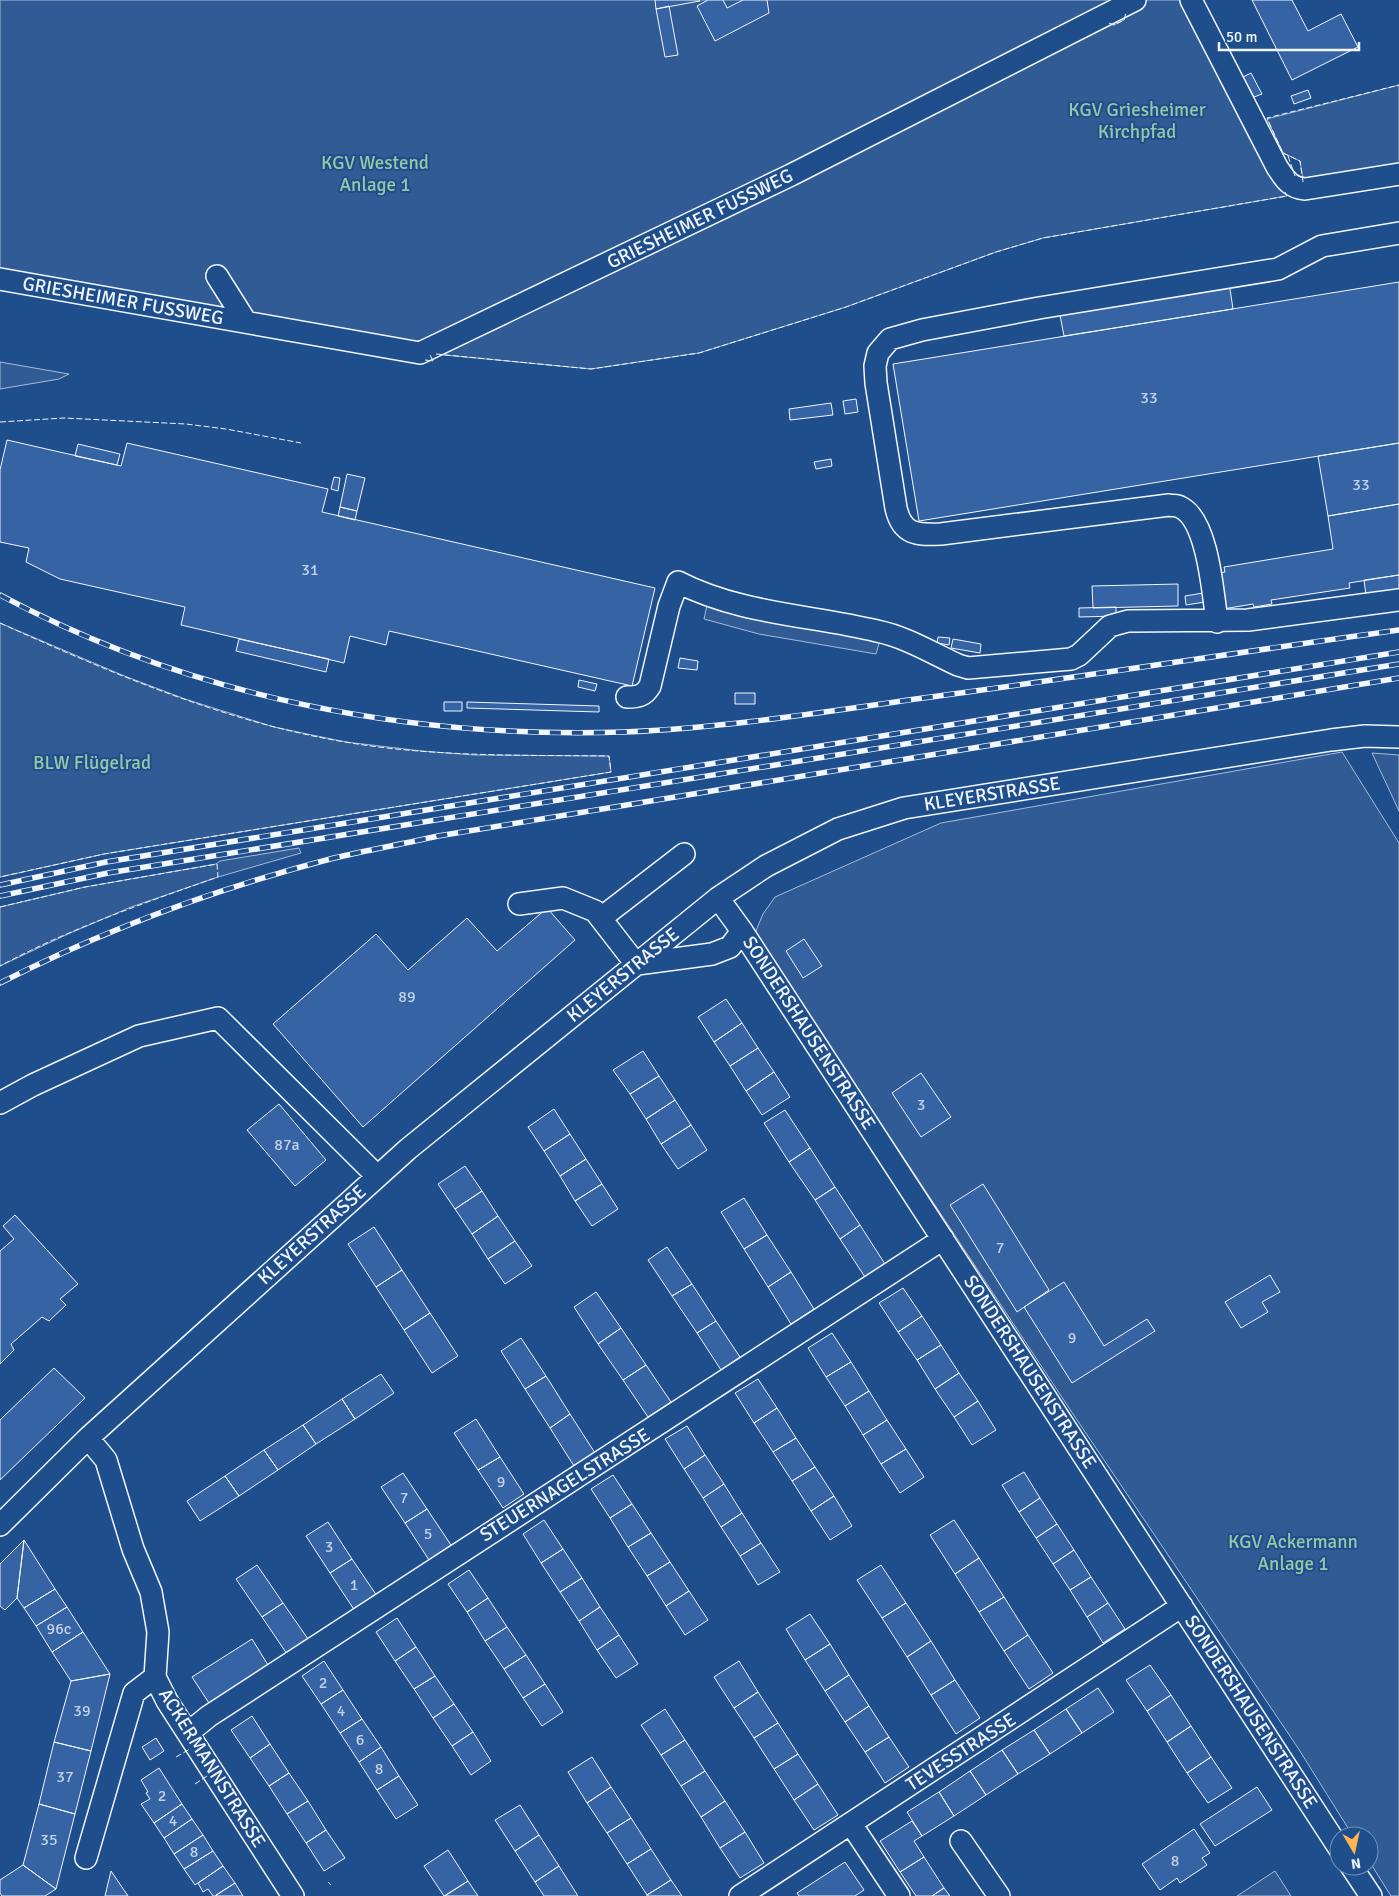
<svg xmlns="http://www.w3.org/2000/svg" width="1399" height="1896" viewBox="0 0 1399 1896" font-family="Signika,sans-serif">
<rect width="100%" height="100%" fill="#1f4e8c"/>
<path fill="#305b95" stroke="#a8bbd7" d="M0,0H1123L777,177L424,343L433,361L0,284Z
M1147,0H1185L1287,196L1043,238L996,252L846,307L699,353L591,369L434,354L1104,22L1114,25L1124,20L1127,10Z
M1399,85V170L1304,185L1300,161L1283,153L1267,119Z
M0,362L69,374L59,379L0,389Z
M707,605L880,640L876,654L759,634L704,619Z
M0,623L122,675L185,699L274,727L346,742L422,751L474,755L609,756L611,772L104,854L0,877Z
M1342,752L1399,843V1896H1391L1369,1861V1836H1353L1298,1748L1073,1414L755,933L763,914L775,897L941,823Z
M1372,753L1399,755V811Z
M299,848L301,853L218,877L131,907L68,934L0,966V907L85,887L216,864L220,861Z
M1275,1871L1291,1896H1237Z"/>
<path fill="#3563a3" stroke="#f2f6ff" d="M655,0H699L700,1L656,9Z
M708,0H723L727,8L743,0H767L769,13L715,41L697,6Z
M1252,0H1292L1308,31L1341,14L1358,47L1292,80Z
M669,6L678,55L665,57L656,9Z
M1251,73L1262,94L1254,97L1243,77Z
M1308,90L1311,98L1294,104L1291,96Z
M1229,282L1233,309L1064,336L1059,310Z
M1399,282V443L919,521L893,364Z
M856,399L858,412L845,414L843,401Z
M831,403L833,415L790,420L789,409Z
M7,440L121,466L127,443L328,489L322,512L655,588L632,686L389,631L386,645L350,636L344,663L181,625L185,607L60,579L26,562L29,548L0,542V470Z
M1399,443V504L1328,516L1318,456Z
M78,444L120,454L117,465L75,456Z
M831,459L832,466L816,469L814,462Z
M347,474L365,478L357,511L340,507Z
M334,477L340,478L338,491L331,489Z
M1399,504V575L1349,583L1350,588L1271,600L1272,604L1254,607L1253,604L1223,609L1217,573L1225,572L1224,567L1333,549L1328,516Z
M340,507L357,511L355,520L338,516Z
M1399,575V590L1366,595L1364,580Z
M1178,584V606L1093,608L1092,586Z
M1203,593L1205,602L1186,605L1185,596Z
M1116,607V616L1079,617V608Z
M938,637L950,638L949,645L937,643Z
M239,639L329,659L326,672L236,651Z
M953,639L981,644L980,653L951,648Z
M680,658L698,661L697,670L678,668Z
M579,680L597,684L595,691L578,687Z
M735,693H755V704H735Z
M444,702H462V711H444Z
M467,702L599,706V712L467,708Z
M547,908L575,940L363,1127L273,1024L376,934L408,970L467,918L497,951Z
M804,939L822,966L803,978L786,951Z
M726,999L742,1023L714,1042L698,1017Z
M742,1023L758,1048L730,1066L714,1042Z
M758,1048L774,1072L746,1091L730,1066Z
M643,1051L659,1076L630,1094L613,1070Z
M774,1072L790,1097L762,1115L746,1091Z
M921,1073L951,1117L921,1137L892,1093Z
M659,1076L675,1100L646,1119L630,1094Z
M675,1100L691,1125L661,1144L646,1119Z
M279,1104L326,1160L295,1186L247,1130Z
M554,1109L570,1134L544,1151L528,1127Z
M785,1110L810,1148L789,1162L764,1123Z
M691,1125L707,1150L678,1169L661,1144Z
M570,1134L586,1159L560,1176L544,1151Z
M810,1148L835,1187L815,1200L789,1162Z
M586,1159L602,1184L575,1201L560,1176Z
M465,1166L482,1191L455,1209L438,1184Z
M602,1184L618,1209L592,1226L575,1201Z
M983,1184L1049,1290L1017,1312L950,1205Z
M835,1187L860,1225L840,1239L815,1200Z
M482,1191L498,1216L472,1234L455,1209Z
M744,1198L767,1235L744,1249L721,1212Z
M15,1215L78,1284L60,1299L66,1305L49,1321L42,1317L11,1344L14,1350L0,1364V1251L14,1239L3,1226Z
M498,1216L515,1241L488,1259L472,1234Z
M860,1225L885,1264L865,1277L840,1239Z
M374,1227L402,1270L376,1287L348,1244Z
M767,1235L791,1272L768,1287L744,1249Z
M515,1241L532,1266L505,1284L488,1259Z
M667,1247L692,1284L672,1296L648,1260Z
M402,1270L430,1313L404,1330L376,1287Z
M791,1272L814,1309L791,1324L768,1287Z
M1270,1275L1280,1292L1262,1302L1268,1312L1241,1328L1225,1302Z
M1064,1282L1104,1346L1147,1319L1155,1331L1072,1383L1024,1307Z
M692,1284L716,1321L697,1333L672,1296Z
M903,1288L922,1316L898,1332L879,1303Z
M596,1292L621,1328L598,1344L574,1307Z
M430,1313L458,1356L432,1373L404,1330Z
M922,1316L941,1345L917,1360L898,1332Z
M716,1321L740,1357L721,1370L697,1333Z
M621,1328L646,1365L623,1380L598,1344Z
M832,1333L851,1362L826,1377L808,1348Z
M521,1338L546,1376L525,1389L501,1351Z
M941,1345L959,1373L935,1389L917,1360Z
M851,1362L869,1391L845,1406L826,1377Z
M646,1365L671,1402L648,1417L623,1380Z
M54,1368L85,1398L0,1480V1420Z
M959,1373L978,1401L954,1417L935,1389Z
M381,1374L394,1393L355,1419L342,1399Z
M546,1376L570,1414L550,1428L525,1389Z
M758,1379L777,1408L754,1423L735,1393Z
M869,1391L887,1420L863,1435L845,1406Z
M342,1399L355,1419L316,1444L303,1425Z
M978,1401L996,1430L972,1445L954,1417Z
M777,1408L796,1438L773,1452L754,1423Z
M570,1414L595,1453L574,1466L550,1428Z
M476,1419L500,1457L478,1470L454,1433Z
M887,1420L906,1449L881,1464L863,1435Z
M303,1425L316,1444L278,1470L264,1450Z
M687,1426L705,1455L684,1469L665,1439Z
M796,1438L815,1467L792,1481L773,1452Z
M906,1449L924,1477L900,1493L881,1464Z
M264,1450L278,1470L239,1496L225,1476Z
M705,1455L724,1484L703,1498L684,1469Z
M500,1457L524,1494L503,1508L478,1470Z
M815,1467L834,1496L811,1511L792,1481Z
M1024,1472L1040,1498L1019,1512L1002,1485Z
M403,1473L427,1509L405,1523L381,1487Z
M613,1475L632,1504L610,1518L591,1489Z
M225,1476L239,1496L200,1521L187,1501Z
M724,1484L742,1513L721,1527L703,1498Z
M834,1496L852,1526L830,1540L811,1511Z
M1040,1498L1057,1524L1036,1538L1019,1512Z
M632,1504L651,1533L628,1547L610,1518Z
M427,1509L451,1545L429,1560L405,1523Z
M742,1513L761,1543L740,1556L721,1527Z
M544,1520L563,1549L541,1563L523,1534Z
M954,1520L979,1558L955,1574L930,1535Z
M328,1522L352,1559L330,1573L306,1536Z
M1057,1524L1074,1550L1053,1564L1036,1538Z
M651,1533L670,1562L647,1576L628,1547Z
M24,1540L55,1589L24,1608L17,1598Z
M24,1540L17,1598L5,1610L0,1606V1564Z
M761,1543L780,1572L758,1585L740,1556Z
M563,1549L582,1578L560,1592L541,1563Z
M1074,1550L1091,1577L1070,1590L1053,1564Z
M979,1558L1004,1597L979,1612L955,1574Z
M352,1559L377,1596L355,1611L330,1573Z
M670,1562L689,1591L666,1606L647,1576Z
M257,1565L283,1603L262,1617L236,1579Z
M881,1565L906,1603L882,1618L857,1580Z
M469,1570L488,1598L467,1612L448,1584Z
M1091,1577L1108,1603L1087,1617L1070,1590Z
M582,1578L600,1607L579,1621L560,1592Z
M55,1589L67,1607L36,1626L24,1608Z
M689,1591L708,1620L685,1635L666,1606Z
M1004,1597L1028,1635L1004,1651L979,1612Z
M488,1598L507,1627L485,1641L467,1612Z
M283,1603L308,1639L287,1654L262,1617Z
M906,1603L931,1641L907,1657L882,1618Z
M1108,1603L1125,1629L1103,1643L1087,1617Z
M67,1607L83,1632L52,1652L36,1626Z
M600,1607L619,1635L597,1650L579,1621Z
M810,1614L830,1644L805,1660L786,1629Z
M397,1618L416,1647L395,1661L376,1632Z
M507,1627L526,1655L504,1669L485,1641Z
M83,1632L110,1674L71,1681L52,1652Z
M619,1635L638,1664L616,1678L597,1650Z
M1028,1635L1053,1673L1029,1689L1004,1651Z
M252,1639L268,1665L209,1703L192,1677Z
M931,1641L955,1680L931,1695L907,1657Z
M830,1644L849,1675L825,1691L805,1660Z
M416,1647L435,1676L414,1689L395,1661Z
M526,1655L545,1684L523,1698L504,1669Z
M324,1661L343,1690L321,1704L302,1676Z
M739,1661L758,1692L734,1708L714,1677Z
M1150,1665L1171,1695L1147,1711L1126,1680Z
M110,1674L91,1751L54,1742L71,1681Z
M849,1675L869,1706L845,1722L825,1691Z
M435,1676L454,1704L433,1718L414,1689Z
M955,1680L980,1718L956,1734L931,1695Z
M545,1684L563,1712L542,1726L523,1698Z
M1098,1688L1114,1712L1082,1733L1066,1709Z
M343,1690L362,1719L340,1733L321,1704Z
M758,1692L778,1723L754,1738L734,1708Z
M1171,1695L1191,1726L1167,1742L1147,1711Z
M454,1704L473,1732L452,1746L433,1718Z
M869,1706L889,1737L865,1752L845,1722Z
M665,1709L685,1740L661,1755L641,1725Z
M1066,1709L1082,1733L1050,1754L1034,1730Z
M252,1716L270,1744L250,1758L231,1730Z
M362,1719L381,1747L359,1762L340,1733Z
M778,1723L798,1754L774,1769L754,1738Z
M1191,1726L1211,1757L1187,1773L1167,1742Z
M1034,1730L1050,1754L1018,1774L1002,1750Z
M473,1732L491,1761L471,1775L452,1746Z
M889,1737L909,1767L885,1783L865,1752Z
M156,1738L164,1751L150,1760L142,1747Z
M685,1740L705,1771L681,1786L661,1755Z
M54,1742L91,1751L75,1814L39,1804Z
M270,1744L289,1773L269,1786L250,1758Z
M381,1747L399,1776L377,1790L359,1762Z
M1002,1750L1018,1774L986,1795L970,1771Z
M798,1754L818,1784L794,1800L774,1769Z
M592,1757L611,1787L587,1803L568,1772Z
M1211,1757L1232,1788L1208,1803L1187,1773Z
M159,1768L182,1804L154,1823L141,1804L150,1799L146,1793L148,1792L141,1780Z
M705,1771L725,1801L701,1817L681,1786Z
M970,1771L986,1795L954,1816L939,1792Z
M289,1773L308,1801L287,1814L269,1786Z
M399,1776L418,1805L396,1819L377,1790Z
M818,1784L838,1815L814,1830L794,1800Z
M611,1787L631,1818L607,1833L587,1803Z
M1257,1787L1272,1810L1215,1846L1200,1824Z
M939,1792L954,1816L922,1836L907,1812Z
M308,1801L326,1830L306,1843L287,1814Z
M725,1801L745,1832L720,1848L701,1817Z
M39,1804L75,1814L56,1889L23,1865Z
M182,1804L192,1819L164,1838L154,1823Z
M520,1805L539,1835L515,1851L495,1820Z
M631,1818L651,1849L627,1864L607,1833Z
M192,1819L203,1835L174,1854L164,1838Z
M912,1821L922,1836L914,1841L924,1857L900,1872L880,1841Z
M1194,1829L1210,1853L1202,1858L1207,1865L1180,1883L1177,1878L1160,1890L1142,1864Z
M326,1830L345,1858L324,1871L306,1843Z
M745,1832L764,1863L740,1878L720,1848Z
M203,1835L213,1851L184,1869L174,1854Z
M539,1835L559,1866L535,1882L515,1851Z
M651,1849L671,1880L647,1895L627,1864Z
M448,1850L468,1881L444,1896L424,1866Z
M213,1851L223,1866L195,1885L184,1869Z
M924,1857L944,1888L932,1896H916L900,1872Z
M845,1862L864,1890L855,1896H799L797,1893Z
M23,1865L56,1889L45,1896H2L0,1893V1880Z
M223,1866L235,1883L215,1896H213L208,1889L203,1892L198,1883Z
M559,1866L578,1896H544L535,1882Z
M111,1871L128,1896H105Z
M671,1880L682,1896H647V1895Z
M468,1881L478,1896H445Z
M235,1883L243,1896H217L216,1895Z
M944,1888L950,1896H932Z"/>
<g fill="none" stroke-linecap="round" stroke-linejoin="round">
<defs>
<path id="minor" d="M1191,0L1277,167C1285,179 1290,188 1305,189L1399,174
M217,276L246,322
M0,279L420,353L791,175L1135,0
M1217,622C1213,594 1208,519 1180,507C1177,505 1172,506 1169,505L941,534C917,535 902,535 896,508L876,383L875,366L878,353L890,339L922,330L1039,308L1278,269L1322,246L1399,233
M627,697C638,697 644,696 650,686L669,606L678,582C740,614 811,615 877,631C906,637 932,653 958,665L968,668L1071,659L1079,655L1110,626L1128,621L1248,620L1399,600
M718,898L742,931L1339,1848
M519,904L563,898L595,911L636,964
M601,918L684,854
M637,964L712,954L730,947L742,931
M0,1103L33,1085L139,1036L218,1018L377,1176
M88,1438L106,1460L133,1549L151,1592L158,1632L155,1677L167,1701L293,1896
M0,1525L88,1438L408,1149L718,898L766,866L838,829L904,808L1331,740L1365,736L1399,737
M188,1733L209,1716C453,1555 699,1400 943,1239
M851,1824L899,1896
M961,1841L999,1896
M86,1858L134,1693L155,1677
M1351,1866L1371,1896
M740,1896L1182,1606"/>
</defs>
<use href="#minor" stroke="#f2f6ff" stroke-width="24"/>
<use href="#minor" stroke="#1f4e8c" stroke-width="21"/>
<defs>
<path id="rail" d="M0,595C190,697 409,739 624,732C724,728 824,712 923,698C1082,677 1240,652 1399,630
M0,885L106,862L1399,652
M0,896L108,873L1399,664
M0,983C106,929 218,888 334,858C368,850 403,844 438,836L1399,678"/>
</defs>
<use href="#rail" stroke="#f2f6ff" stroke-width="5.5"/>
<use href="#rail" stroke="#1f4e8c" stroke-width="4" stroke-dasharray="11" stroke-linecap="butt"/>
<path stroke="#f2f6ff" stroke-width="1" stroke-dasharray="6 2.5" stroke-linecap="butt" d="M1109,23L1114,25L1124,20L1126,13
M1288,156L1295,176
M1303,182L1300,161L1283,153L1267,118L1399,85
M436,354L591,369L699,353L846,307L996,252L1043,238L1287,196L1285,192
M425,360L433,361L430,355
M0,422L64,418L186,424L226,429L301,443
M0,623C111,673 225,722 345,742C432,757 521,755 609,756L611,772L104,854L0,877
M0,907L85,887L217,864L218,877C144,903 69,929 0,966
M176,1757L190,1749
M195,1784L207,1776
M328,1882L331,1885"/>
</g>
<g text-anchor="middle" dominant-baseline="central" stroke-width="4" stroke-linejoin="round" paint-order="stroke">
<g font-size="16" fill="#c3d1e8">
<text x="1149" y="398">33</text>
<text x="1361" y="485">33</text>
<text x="310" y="570">31</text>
<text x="407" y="997">89</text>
<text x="921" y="1105">3</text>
<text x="287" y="1145">87a</text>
<text x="1000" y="1248">7</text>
<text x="1072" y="1338">9</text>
<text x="501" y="1482">9</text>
<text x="404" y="1498">7</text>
<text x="428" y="1534">5</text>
<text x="329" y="1547">3</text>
<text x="354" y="1585">1</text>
<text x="59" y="1629">96c</text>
<text x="323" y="1683">2</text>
<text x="82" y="1711">39</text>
<text x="341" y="1711">4</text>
<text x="360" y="1740">6</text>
<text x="379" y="1769">8</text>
<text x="65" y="1777">37</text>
<text x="162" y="1796">2</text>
<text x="173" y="1821">4</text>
<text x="49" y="1840">35</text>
<text x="194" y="1852">8</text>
<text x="1175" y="1861">8</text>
</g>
<g font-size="19" fill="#97c8a6" stroke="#1f4e8c">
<text x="1137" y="110">KGV Griesheimer<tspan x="1137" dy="22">Kirchpfad</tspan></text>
<text x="375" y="163">KGV Westend<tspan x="375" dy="22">Anlage 1</tspan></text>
<text x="92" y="763">BLW Flügelrad</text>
<text x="1293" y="1542">KGV Ackermann<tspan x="1293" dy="22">Anlage 1</tspan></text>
</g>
<g font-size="19" fill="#f2f6ff" stroke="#1f4e8c">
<text transform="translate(700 219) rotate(-26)">GRIESHEIMER FUSSWEG</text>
<text transform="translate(123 301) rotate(10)">GRIESHEIMER FUSSWEG</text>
<text transform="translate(992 794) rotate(-9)">KLEYERSTRASSE</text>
<text transform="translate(623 975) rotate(-39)">KLEYERSTRASSE</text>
<text transform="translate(809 1033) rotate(57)">SONDERSHAUSENSTRASSE</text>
<text transform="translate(312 1235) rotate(-42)">KLEYERSTRASSE</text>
<text transform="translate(1030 1372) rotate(57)">SONDERSHAUSENSTRASSE</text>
<text transform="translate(565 1485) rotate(-32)">STEUERNAGELSTRASSE</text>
<text transform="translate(1251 1712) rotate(57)">SONDERSHAUSENSTRASSE</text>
<text transform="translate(961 1752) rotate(-33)">TEVESSTRASSE</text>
<text transform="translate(212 1768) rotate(58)">ACKERMANNSTRASSE</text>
</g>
</g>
<g transform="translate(1354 1851) rotate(171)"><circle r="24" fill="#1f4e8c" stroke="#7391ba"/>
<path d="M0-4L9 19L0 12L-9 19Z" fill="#ffb74d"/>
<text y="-8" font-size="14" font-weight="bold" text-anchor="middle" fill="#f2f6ff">N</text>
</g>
<path d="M1219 42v8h140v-8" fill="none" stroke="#f2f6ff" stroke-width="2.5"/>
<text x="1226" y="42" font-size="15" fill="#f2f6ff" stroke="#1f4e8c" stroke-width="4" paint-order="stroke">50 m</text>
</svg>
